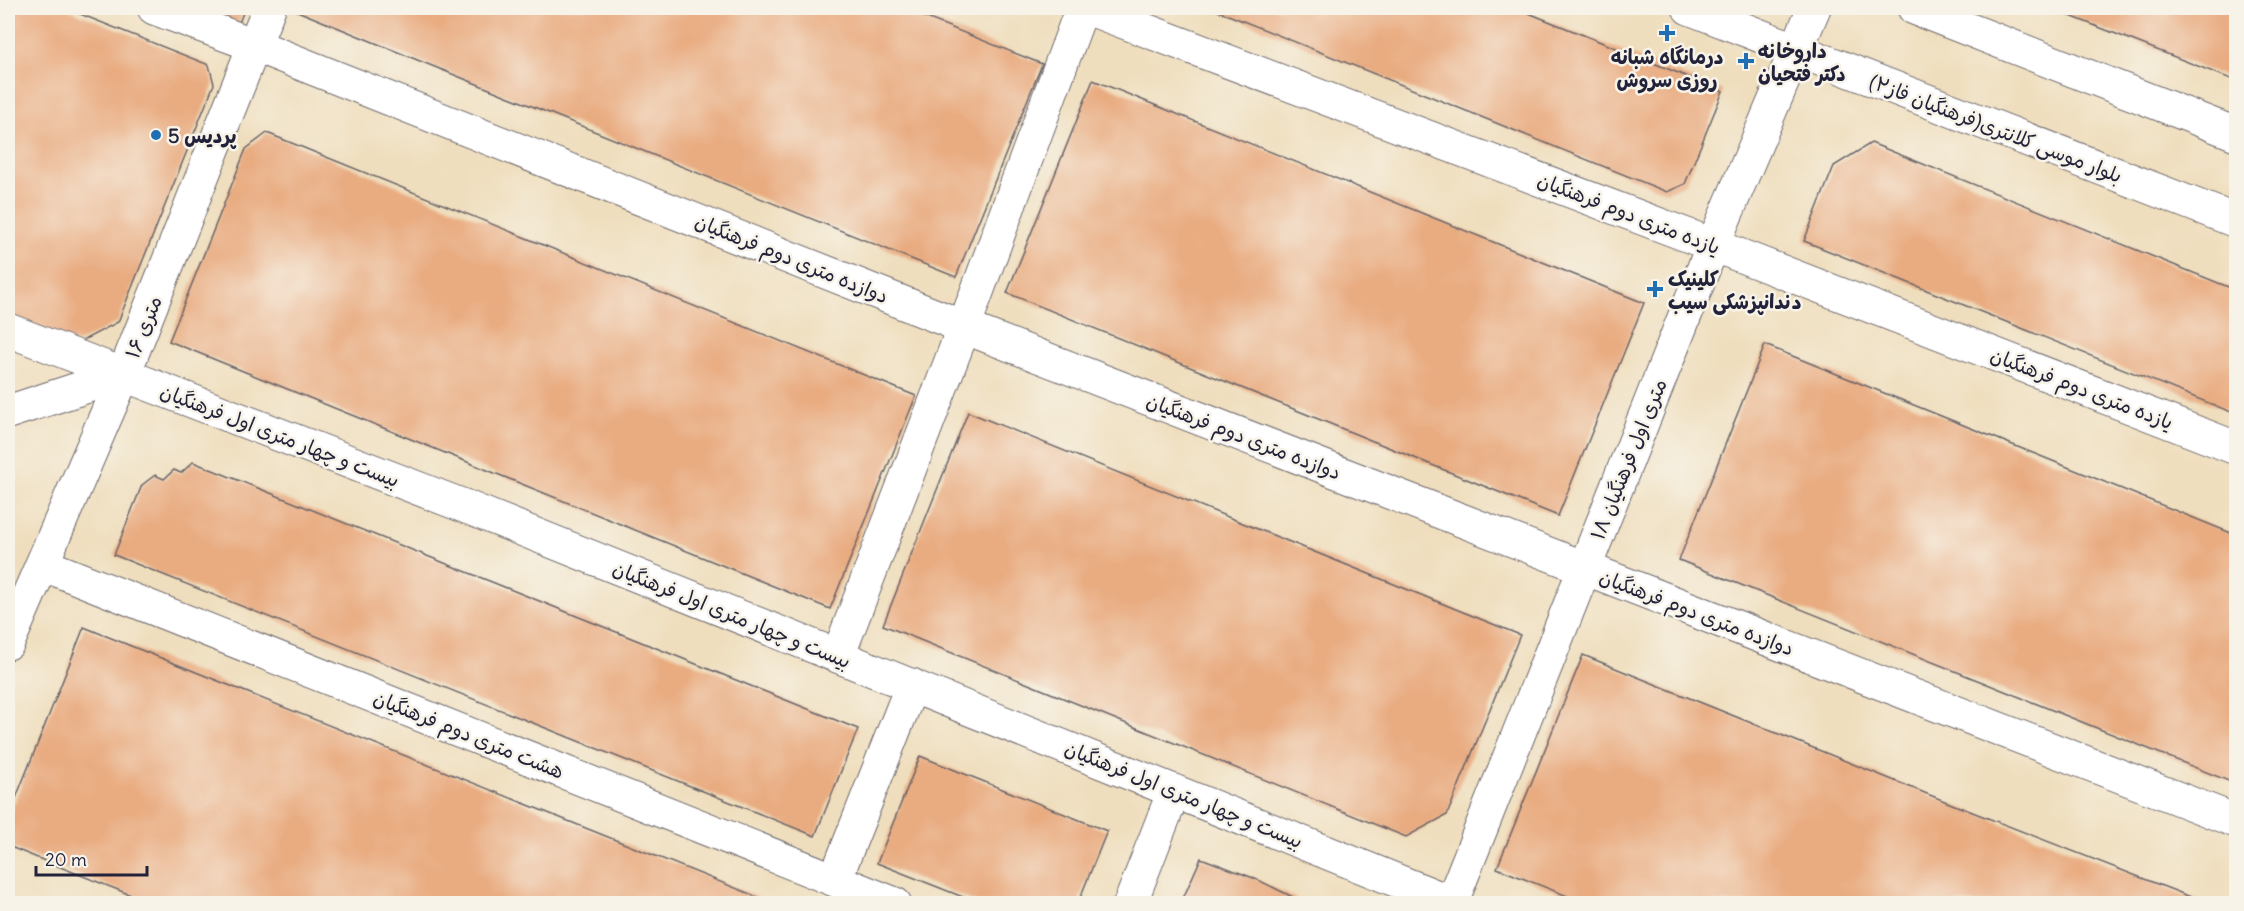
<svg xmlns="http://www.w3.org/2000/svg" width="2244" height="911" viewBox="0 0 2244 911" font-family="Delius,'Playpen Sans Arabic',sans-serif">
<rect width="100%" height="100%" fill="#f7f3e8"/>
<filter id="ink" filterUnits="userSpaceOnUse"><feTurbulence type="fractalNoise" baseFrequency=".0167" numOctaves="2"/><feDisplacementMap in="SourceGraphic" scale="12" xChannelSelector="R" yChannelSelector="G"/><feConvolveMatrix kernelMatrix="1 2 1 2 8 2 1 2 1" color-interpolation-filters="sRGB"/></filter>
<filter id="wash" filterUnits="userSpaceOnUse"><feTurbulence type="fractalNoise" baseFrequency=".008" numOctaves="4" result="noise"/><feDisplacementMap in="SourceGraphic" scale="24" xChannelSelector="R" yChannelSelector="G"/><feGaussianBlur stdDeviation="1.35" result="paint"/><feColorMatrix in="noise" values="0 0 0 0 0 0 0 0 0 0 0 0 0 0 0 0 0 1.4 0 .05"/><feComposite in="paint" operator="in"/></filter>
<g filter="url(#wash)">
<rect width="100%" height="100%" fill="#efdebd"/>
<g id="blocks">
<path fill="#e9ac81" d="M8,8H65L209,65L214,84L118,322L78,343L8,315Z
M179,8H245L236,30Z
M296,8H902L1042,64L956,277L405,55L295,10Z
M1211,8H1516L1723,91L1685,184L1667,192Z
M2050,8H2236V81L2134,41Z
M1093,80L1644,303L1558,516L1007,293Z
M267,133L916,396L830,609L169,341L246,149Z
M1871,143L2236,290V414L1804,241L1834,166Z
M1765,345L2236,535V784L1679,560Z
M968,412L1520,635L1447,815L1406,837L883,625Z
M193,462L858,729L815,836L114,555L142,485L155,475L164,479L174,470L181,473Z
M84,627L131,646L773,903H151L45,861L8,846V818Z
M1583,655L1957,806L2206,903H1585L1497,868Z
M920,756L1107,831L1078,903H978L877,863Z
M1201,858L1256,879L1305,903H1181Z"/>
</g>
</g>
<g filter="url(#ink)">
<use href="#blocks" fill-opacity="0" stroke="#6a6468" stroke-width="1.5"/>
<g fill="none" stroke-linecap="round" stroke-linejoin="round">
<defs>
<path id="minor" d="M154,8L254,45L964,327L2236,821
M1087,8L1713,245L2236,448
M8,330L469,508L1455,904
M8,412L124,374
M42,564L895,904
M8,643L124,374L269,8
M838,656L964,327L1082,8
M835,880L912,685
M1130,904L1174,791
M1451,904L1713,245L1814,8"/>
<path id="major" d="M1689,8L2236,221
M1914,8L2236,134"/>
</defs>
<use href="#minor" stroke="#6a6468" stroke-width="35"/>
<use href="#major" stroke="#6a6468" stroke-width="35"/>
<use href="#minor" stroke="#fff" stroke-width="33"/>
<use href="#major" stroke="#fff" stroke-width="33"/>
</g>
</g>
<g fill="#1f6fb2" stroke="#f7f3e8" stroke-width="2">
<path d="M1664 24h6v6h6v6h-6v6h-6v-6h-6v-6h6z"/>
<path d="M1743 52h6v6h6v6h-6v6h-6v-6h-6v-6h6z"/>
<circle cx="156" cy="135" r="6"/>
<path d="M1652 280h6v6h6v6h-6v6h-6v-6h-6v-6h6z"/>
</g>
<g text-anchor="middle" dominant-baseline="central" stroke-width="5" stroke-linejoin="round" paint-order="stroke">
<g font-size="20" font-weight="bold" fill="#22223b" stroke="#f7f3e8" text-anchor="start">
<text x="1758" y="50">داروخانه<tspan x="1758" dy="23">دکتر فتحیان</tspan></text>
<text x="1667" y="56" text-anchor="middle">درمانگاه شبانه<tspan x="1667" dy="23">روزی سروش</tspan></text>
<text x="168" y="135">پردیس 5</text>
<text x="1668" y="278">کلینیک<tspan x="1668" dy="23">دندانپزشکی سیب</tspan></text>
</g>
<g font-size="20" fill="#22223b" stroke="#f7f3e8">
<text transform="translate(1996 128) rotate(21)">بلوار موسی کلانتری(فرهنگیان فاز۲)</text>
<text transform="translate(1629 213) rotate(21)">یازده متری دوم فرهنگیان</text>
<text transform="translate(792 258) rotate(22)">دوازده متری دوم فرهنگیان</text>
<text transform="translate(143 327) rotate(-68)">۱۶ متری</text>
<text transform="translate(2082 388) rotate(21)">یازده متری دوم فرهنگیان</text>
<text transform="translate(280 435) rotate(21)">بیست و چهار متری اول فرهنگیان</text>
<text transform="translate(1244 436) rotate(21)">دوازده متری دوم فرهنگیان</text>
<text transform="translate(1628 459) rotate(-68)">۱۸ متری اول فرهنگیان</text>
<text transform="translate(1697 612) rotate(21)">دوازده متری دوم فرهنگیان</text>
<text transform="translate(732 614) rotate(22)">بیست و چهار متری اول فرهنگیان</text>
<text transform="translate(469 734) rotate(22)">هشت متری دوم فرهنگیان</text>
<text transform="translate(1184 794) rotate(22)">بیست و چهار متری اول فرهنگیان</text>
</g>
</g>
<rect width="2244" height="911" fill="none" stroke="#f7f3e8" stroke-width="30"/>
<path d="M36 866v9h111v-9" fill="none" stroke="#22223b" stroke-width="3"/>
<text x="45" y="866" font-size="18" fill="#22223b" stroke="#f7f3e8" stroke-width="4.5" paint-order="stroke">20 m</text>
</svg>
